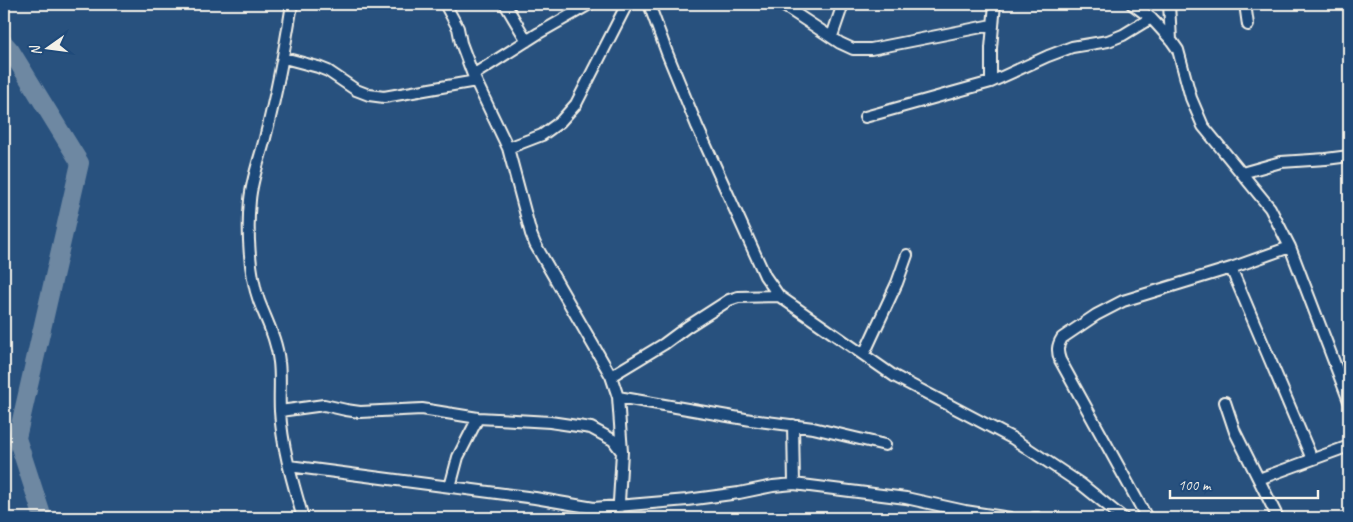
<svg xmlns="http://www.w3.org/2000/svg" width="1353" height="522" viewBox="0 0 1353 522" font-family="Caveat,sans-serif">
<rect width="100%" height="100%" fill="#28517e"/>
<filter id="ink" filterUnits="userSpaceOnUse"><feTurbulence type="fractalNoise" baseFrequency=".02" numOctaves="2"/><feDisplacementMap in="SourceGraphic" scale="10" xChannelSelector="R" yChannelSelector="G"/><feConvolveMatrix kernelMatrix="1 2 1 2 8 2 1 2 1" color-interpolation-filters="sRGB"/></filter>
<g filter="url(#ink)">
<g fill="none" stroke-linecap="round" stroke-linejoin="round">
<path stroke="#6e88a2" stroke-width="18" d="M4,43L11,51L80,163L17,438L43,518"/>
<defs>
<path id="minor" d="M292,4C285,48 277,91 266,134C261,156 252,177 250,200C247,230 249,273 259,301C267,322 277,340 279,362C281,378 279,395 280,411C282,448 293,483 303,518
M445,4L458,28L461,43L473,75L508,148L531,234L535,244L611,376L618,397L622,452L618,518
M505,4L527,41
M649,4L667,53L697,126L765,276L779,296L894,376L1012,438L1081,484L1123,518
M781,4L840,43L853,49H871L992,25
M1132,4L1151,18L1171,40L1178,50L1191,98L1203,126L1270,208L1290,247L1349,401
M1169,4L1171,40
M1245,4L1248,25
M832,36L843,4
M284,58L318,67L328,71L356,90L369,95L384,97L476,81
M473,75L539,33L590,4
M991,82V48L995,4
M865,117L991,82L1048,56L1072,47L1108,41L1123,35L1151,18
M508,148L542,135L560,122L576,104L627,4
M1242,173L1281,162L1326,159L1349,156
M1231,268L1312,459
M864,354L897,283L907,255
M611,376L664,344L687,327L729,300L738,297L779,296
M618,397L751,420L813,428L885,445
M1225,402L1235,432L1278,518
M280,411L324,405L346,410L360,412L422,409L478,418L550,422L591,428L613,440L622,452
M793,425L794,484
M289,466L535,498L594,508L687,500L739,493L773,486L794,484L906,498L965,511L1010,518
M1259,479L1349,446
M450,487L458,457L478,418
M1034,518H1038
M1147,518L1060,360C1057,351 1057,346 1062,338L1096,315L1123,301L1231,268L1290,247"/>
</defs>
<use href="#minor" stroke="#f4f1e8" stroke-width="14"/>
<use href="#minor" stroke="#1f4a7a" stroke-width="10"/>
</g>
</g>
<rect width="1353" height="522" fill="none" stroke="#1f4a7a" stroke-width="20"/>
<rect x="10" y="10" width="1333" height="502" fill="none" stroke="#f4f1e8" stroke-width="2" filter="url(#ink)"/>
<g transform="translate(48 48) rotate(256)" stroke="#1f4a7a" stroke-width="4" paint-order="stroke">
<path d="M0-4L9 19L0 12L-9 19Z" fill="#f4f1e8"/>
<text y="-8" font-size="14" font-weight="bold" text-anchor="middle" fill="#f4f1e8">N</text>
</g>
<path d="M1170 490v8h148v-8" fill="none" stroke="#f4f1e8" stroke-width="2.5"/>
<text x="1178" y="490" font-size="15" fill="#f4f1e8" stroke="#1f4a7a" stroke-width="4" paint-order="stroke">100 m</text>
</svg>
